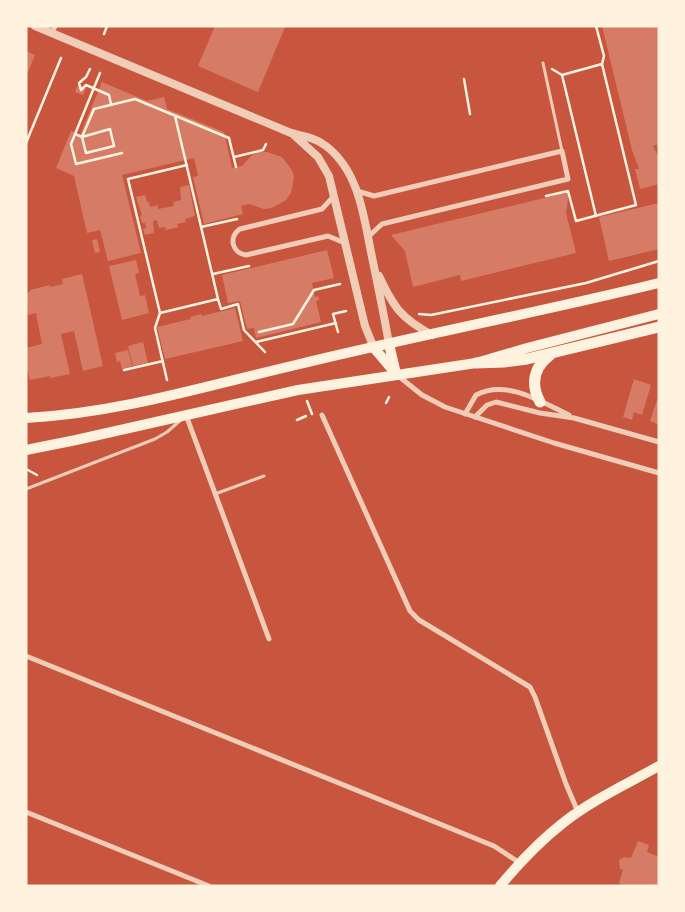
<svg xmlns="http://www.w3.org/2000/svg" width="685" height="912" viewBox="0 0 685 912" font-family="Arial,sans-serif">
<rect width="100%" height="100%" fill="#c8553d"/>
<path fill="#d67c66" d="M215,26L285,27L258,92L198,66Z
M602,26H657L659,34V144L653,146L659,158V184L640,189L635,169H639L632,150Z
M26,51L35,55L26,77Z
M102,82L147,101L164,97L167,109L224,132L232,168L242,166L252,155L259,152H267L282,157L292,170L294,177L291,193L286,200L272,208L264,209L249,204L241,206L243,214L204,224L193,177L198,176L194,158L122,175L141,253L108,261L100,230L87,233L74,176L56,168L71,131L80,135Z
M78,85L86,88L83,95L75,92Z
M189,185L195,216L185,219L186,222L177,224L178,227L166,230L165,227L159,228L157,220L153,221L154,233L145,235L143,229L146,228L145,223H142L140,216L142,215L136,197L145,195L147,202H149L150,207L158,205V209L174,206L173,202L181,200L180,187Z
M569,192L566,213L576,253L461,281L460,275L413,287L405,251L391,235Z
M659,203V249L609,261L599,217Z
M97,239L100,252L95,253L92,240Z
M327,250L334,278L312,283L315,297L318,296L319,300L316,301L321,322L256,338L254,328L247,329L240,301L228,303L222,275Z
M136,260L139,273L135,274L140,296L145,295L149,313L122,320L109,266Z
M82,274L103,366L83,371L74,331L61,334L70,374L50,378V376L30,380L26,365V348L42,344L36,313L28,315L26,293L30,292V290L50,285V287L63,284L62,279Z
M235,308L243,341L165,359L157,327L191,319L190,317L201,314L202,316Z
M143,342L148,363L133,366L128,346Z
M128,350L132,366L122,369L120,361L117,362L115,353Z
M634,379L651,385L642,415L634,412L632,420L623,417Z
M658,397L659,420L657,424L650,421Z
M638,841L649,845L647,852L659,857V886H625L619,883L623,870L620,869L619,860L624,857L631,858Z"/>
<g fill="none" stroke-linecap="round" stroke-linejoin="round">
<path stroke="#fff3e0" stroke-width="2.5" d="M596,26L604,56L602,64
M104,34L107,26
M90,69L86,77L79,83L81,90L86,85L109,95L111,104
M552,69L562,75
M100,73L71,144L76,164L122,153
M464,79L470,114
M175,116L218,299L160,313L128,179L187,165
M110,129L114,146L86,153L82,137Z
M75,134L82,137L94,109L135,99L229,138L236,167
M26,143L61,58
M234,157L263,150L266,144
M546,196L568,191L576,221L636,205L602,64L562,75L596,216
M201,227L237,219
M213,274L249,266
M218,299L221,309L238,304L244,330L265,352
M160,313L155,328L167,380
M419,314L431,315L586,283L659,261
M259,332L293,324L314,290L340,284
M338,332L333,314L346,311
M256,342L336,323
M124,370L163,361
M307,401L312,414
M386,403L389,397
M297,420L306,416
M26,469L37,475"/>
<path stroke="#f1ccb7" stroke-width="3" d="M543,63L562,151
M26,489L155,439L167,432L182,419
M215,494L264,476"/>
<path stroke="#f1ccb7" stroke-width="5" d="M52,33L55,26
M357,191L374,196L562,151L568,179L382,224L368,237
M334,196L322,209L240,229C228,237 232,253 246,255L328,236L345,243
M397,375L422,395L445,407L554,443L659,473
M465,414L476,395C507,379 541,402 569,415
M186,415L269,639
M322,415L410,611L419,620L530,687L535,697L566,784L578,812
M475,417L487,405L496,402L540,413L574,418L659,442
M26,656L494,846L520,863
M26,812L209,886"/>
<path stroke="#f1ccb7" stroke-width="8" d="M35,26L291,133C303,136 316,138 326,146C360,172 364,219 372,257C378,286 384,315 389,344
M294,135L318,157L329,176L365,326L374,348
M379,276C394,308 401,318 432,335"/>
<path stroke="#fff3e0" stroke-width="10" d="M389,344L396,374
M374,348L397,375
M26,418C120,413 209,385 300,364C420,335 540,312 659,283
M26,450L76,440L298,390L476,363L527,348L659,314
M500,886C519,863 540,841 563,823C592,800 627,784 659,766"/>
<path stroke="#fff3e0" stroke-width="11" d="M476,363L504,362L527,359L659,327
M540,402C530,383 534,367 550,355"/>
</g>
<rect width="685" height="912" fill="none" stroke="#fff3e0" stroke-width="55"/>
</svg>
